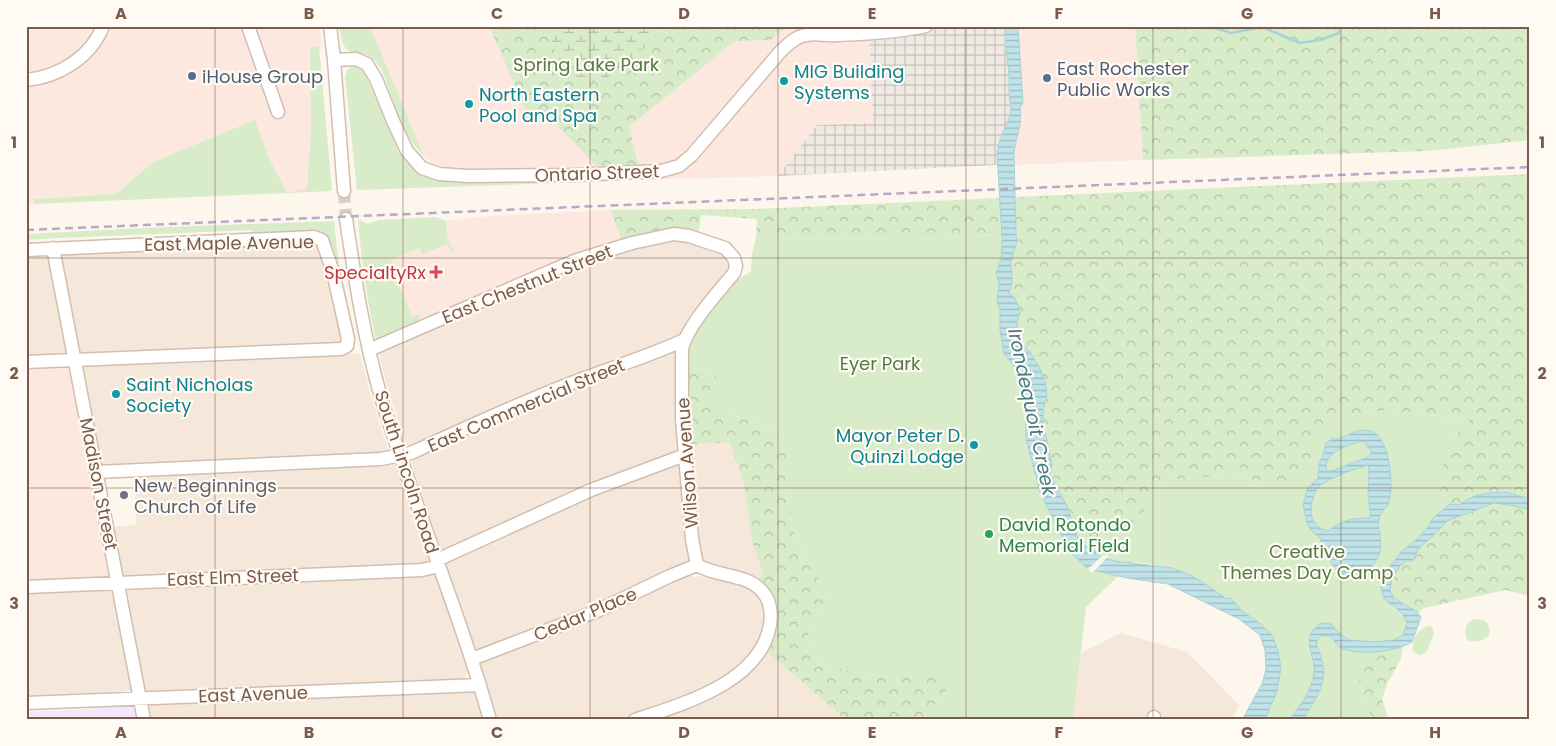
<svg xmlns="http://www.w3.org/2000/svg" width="1556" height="746" viewBox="0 0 1556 746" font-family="Poppins,sans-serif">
<defs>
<pattern id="industrial-grid" width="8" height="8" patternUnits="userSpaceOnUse" patternTransform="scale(1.25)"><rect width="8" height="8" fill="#efe9e4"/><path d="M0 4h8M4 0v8" fill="none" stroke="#c7c0bb"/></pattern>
<pattern id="forest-crowns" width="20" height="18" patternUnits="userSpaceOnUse" patternTransform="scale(1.25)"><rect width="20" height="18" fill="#d8ecc9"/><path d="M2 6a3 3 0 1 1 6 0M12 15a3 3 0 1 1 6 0" fill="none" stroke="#b4c2a5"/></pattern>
<pattern id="wetland-marsh" width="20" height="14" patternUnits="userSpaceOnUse" patternTransform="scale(1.25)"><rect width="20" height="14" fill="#d8ecc9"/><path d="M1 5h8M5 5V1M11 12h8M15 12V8" fill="none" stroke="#b4c2a5"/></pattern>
<pattern id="water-rules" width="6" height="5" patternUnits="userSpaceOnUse" patternTransform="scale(1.25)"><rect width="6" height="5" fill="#bfe3e8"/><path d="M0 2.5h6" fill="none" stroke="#a0bbbe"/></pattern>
</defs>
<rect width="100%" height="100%" fill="#fdf6ec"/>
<path fill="#f5e8da" d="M673,241H688L718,251L725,256L728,262L729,267L728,272L677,347L676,362V404L692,577L708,576L742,583L761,595L768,616L762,635L749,655L716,681L697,691L663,705L620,720H497L472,640L436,540L387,385L379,354L381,351L534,284L602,258L651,244Z
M316,242L336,291L349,354H360L369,389L386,444L416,520L468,665V672L464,678L461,679L148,691L144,689L112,527L136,525L134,465L104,466L99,462L60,255L62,253Z
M26,254L49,255L67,351L63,354L26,356Z
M731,442L744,483L752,542L763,574L757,580L704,562L700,557L687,445Z
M114,589L132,689L131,691L26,697V591Z
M1120,633L1187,652L1239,705L1232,720H1073L1081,653Z
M765,650L846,720H648L699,699Z
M467,691L477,695L485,720H149L147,707L151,704Z"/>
<path fill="#fde8e0" d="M26,26H96L83,45L64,62L53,67L35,73L26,74Z
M107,26H320L322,46L310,47L311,132L307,188L287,194L268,156L255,121L153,162L116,194L34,199V204H26V85L45,82Z
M370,26H489L526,111L551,119L598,168L464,169L447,168L432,163L424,156Z
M789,26H883L868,29L873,123L817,125L778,176L643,180L629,127L735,41L771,40Z
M1018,26H1135L1143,160L1014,165L1015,140L1022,118L1020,107L1023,103Z
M611,210L621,239L571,257L419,322V314L412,317L392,269L391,260L419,248L422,255L448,244L451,253L453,252L447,236L446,221L490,216Z
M66,366L70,368L110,576L109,577L26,580V368Z"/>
<path fill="url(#industrial-grid)" d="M952,26L1003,27L1009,75V91L1011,113L1000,140L997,153V165L778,176L817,125L873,123L869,38L913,33Z"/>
<path fill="#f3e8fa" d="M132,704L135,706L139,720H26V712L93,709L99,706Z"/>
<path fill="#d8ecc9" d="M339,26H370L424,156C402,136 393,98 382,70C378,65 375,59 369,56C364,53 358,53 353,52C341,49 341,37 339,26Z
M319,46L332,191L34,204V199L116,194L153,162L255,120L268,156L287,193L307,188L311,132L310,47Z
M352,66L359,68L365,74L398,151L408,162L421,172L587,179L590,182L357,190L345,76L348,69Z
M436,217L446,221L447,236L454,252L451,253L447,244L422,255L419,248L391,260L392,269L412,316L419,314L420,318L419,322L377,339L375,337C367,298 361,259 358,219L367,224L379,220Z
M334,221L340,275L327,245L253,235L252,230L58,238L26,240V234L143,228Z
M1001,235V260L996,274L999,283L997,303L1000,309L1004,354L1019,373L1021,385L1025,397L1026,439L1040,492L1069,551L1139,519L1151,496L1166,480L1241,475L1263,484L1310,464L1316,434L1336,418L1388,410L1469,420L1451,440L1439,501L1443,510L1432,519L1428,527L1417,539L1403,550L1387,570L1393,608L1403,614L1407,623L1356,671L1372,720H1265L1277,691L1262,625L1241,610L1232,598L1227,599C1214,591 1201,580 1187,574C1170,566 1151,564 1133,562L1086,607L1073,720H921L949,689L931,670L889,677L825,666L807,638L827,597L813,568L795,536L785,487V445L775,430L721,410L710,393L717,374L685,366C690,334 721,285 751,272L752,254L756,237L911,238Z
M1474,619C1487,618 1490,624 1489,636C1481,641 1477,643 1467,640L1465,632L1467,624Z
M1430,626L1433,628V636L1427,652L1420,655L1413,652C1411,641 1417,628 1430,626Z"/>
<path fill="url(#forest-crowns)" d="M489,26H546L565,75L621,70L668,26H789L771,40L735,41L629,127L640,170L598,168L551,119H531L526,111Z
M1135,26H1530V140L1427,151L1143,160Z
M1530,174V499L1506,492L1468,499L1459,506L1450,504L1443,510L1439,501L1445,454L1451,440L1469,420L1388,410L1336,418L1317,434L1310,464L1287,485L1263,484L1241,475L1166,480L1151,496L1140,519L1084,545L1078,539L1073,522L1058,489L1052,480L1050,473L1052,464L1043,423V410L1047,396L1045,380L1039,367L1030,352L1020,341L1017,322L1020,312L1010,295L1009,291C1014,283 1012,276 1011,267C1010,256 1019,246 1016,235V197Z
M1000,198L1001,235L911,238L756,237L757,219L701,215L699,231C668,227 651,231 621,239L611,210L757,209Z
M685,366L717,374L710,393L721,410L775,430L785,445V487L795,536L813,568L827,597L807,638L825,666L889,677L931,669L949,689L921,720H846L765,650L773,630L757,580L763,574L752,542L744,483L730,442L687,445Z
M1494,503L1515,506L1530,510V596L1505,590L1424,608L1418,613C1405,600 1378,599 1395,573C1400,565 1403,561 1413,561L1418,548L1434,535L1447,521Z
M1407,623L1401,659L1388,682L1382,699L1389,720H1372L1356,671Z"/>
<path fill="url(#wetland-marsh)" d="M546,26H668L621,70L597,83L565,75Z"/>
<path fill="url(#water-rules)" stroke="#a5d3da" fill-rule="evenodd" d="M1004,26H1018L1023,103L1020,107C1023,124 1016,135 1014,153L1016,235C1019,246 1010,256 1011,267C1012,277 1014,282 1009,291L1010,295L1014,297L1018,305L1020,312L1017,322L1020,341L1030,352L1039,367L1045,380L1047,396L1043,410V423L1052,464L1050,473L1052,479L1067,506L1078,539L1084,545L1094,550L1101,557L1115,561L1172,568L1188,574L1204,583L1227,599L1231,598L1241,610L1262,625L1273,636L1278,651L1281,668L1277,691L1265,720H1242L1262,684L1266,669L1265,650L1260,635L1239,619L1168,584L1127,578L1088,569L1069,551L1040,492L1026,439L1025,397L1021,385L1019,373L1004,354L1000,330V309L997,303L999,283L996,273L1001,260L1002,238L997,153L1000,140L1011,113L1009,91V75Z
M1367,430C1369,431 1372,431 1374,432C1390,442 1394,485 1389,502C1387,508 1381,511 1379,518C1377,529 1383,540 1380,552C1378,559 1373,566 1367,571C1343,591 1326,558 1320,538L1314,533L1308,526L1303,506L1307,489L1318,478L1319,464L1324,452L1326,443L1333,438L1339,439L1356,431ZM1363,441L1371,451V454L1368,457L1332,471H1327C1321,453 1350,444 1363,441ZM1368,465C1370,474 1368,484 1368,493C1368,502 1371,510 1370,518C1351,518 1343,520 1328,531L1318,527L1313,521L1311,514L1312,501L1316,490L1319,486L1329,480L1347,472Z
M1506,492L1530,499V510L1515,506L1494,503L1447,521L1434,535L1419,548L1413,561H1406L1400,566L1392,578L1390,590L1394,598L1416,611L1421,617L1412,642C1397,651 1361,656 1344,649C1332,645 1335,631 1319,637L1316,643C1331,680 1322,688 1303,720H1289C1300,706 1312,691 1314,672C1316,659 1304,643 1312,631C1314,628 1319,626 1321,623L1331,624L1338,632L1349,640L1375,642L1394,640L1403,635L1407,623L1403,614L1384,599L1381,587L1387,570L1403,550L1417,539L1428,527L1432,519L1450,504L1459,505C1475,493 1486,493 1506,492Z"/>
<path fill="#fdf6ec" d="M1103,555L1109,556L1092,573L1088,569Z"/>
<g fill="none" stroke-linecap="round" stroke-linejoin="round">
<path stroke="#a5d3da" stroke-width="2.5" d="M1209,26L1231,33L1262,27L1300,43L1320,40L1339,33L1340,26"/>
<path stroke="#dcd0c4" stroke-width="12" stroke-dasharray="12 6" stroke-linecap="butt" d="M344,191L346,219"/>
<defs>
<path id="minor" d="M248,26L278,112
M330,26L334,60L344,191
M334,60L356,59L367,64L376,79L393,121L407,151L422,168L439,174L468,176L574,175L661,171L679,166L692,155L780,52C787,45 796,36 806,35C816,33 827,36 837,35C867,34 897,32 926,26
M26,80C59,77 91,57 103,26
M346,219C355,279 364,339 381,397C414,506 459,610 490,720
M53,248L144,720
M26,250L314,237L322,240L333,272L348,339L347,346L341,349L26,362
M369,350L574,261L632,243L674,234L689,236L725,248L734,258L736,266L734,273C719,291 687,326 682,349V419L692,539L697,565C717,577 744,573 761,590C770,599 772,612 770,625C760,683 682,704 635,720
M96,472L381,459L411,453C463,429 515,405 569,384C607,369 647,357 684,340
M437,560L591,490L685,455
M26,587L422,570L439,566
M472,659L597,611L670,576L697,565
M26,703L480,685
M1154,717V720"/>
</defs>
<use href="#minor" stroke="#d1beb0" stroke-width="15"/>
<use href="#minor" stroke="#fff" stroke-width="12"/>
<path stroke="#b9a8c9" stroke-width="2.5" stroke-dasharray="8 5" stroke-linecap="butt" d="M26,230L1530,167"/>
</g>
<path fill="none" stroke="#7a5c4d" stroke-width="1" stroke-opacity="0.55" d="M215,26V720M403,26V720M590,26V720M778,26V720M966,26V720M1153,26V720M1341,26V720M26,258H1530M26,488H1530"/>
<g fill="#5c6f8a" stroke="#fffaf3" stroke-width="2">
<circle cx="192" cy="76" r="5"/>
<circle cx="1047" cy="78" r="5"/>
</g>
<g fill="#0f9aa8" stroke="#fffaf3" stroke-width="2">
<circle cx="784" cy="81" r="5"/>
<circle cx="469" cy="104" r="5"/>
<circle cx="116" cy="394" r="5"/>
<circle cx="974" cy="445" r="5"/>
</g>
<path fill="#e0444e" stroke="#fffaf3" stroke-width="2" d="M433.5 264.5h5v5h5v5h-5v5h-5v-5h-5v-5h5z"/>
<circle fill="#6b7280" stroke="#fffaf3" stroke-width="2" cx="124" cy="495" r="5"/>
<circle fill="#2e9e5b" stroke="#fffaf3" stroke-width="2" cx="989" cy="534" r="5"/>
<g text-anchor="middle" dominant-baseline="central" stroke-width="4.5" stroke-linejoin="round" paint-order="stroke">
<g font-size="18" fill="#537a41" stroke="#fffaf3">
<text x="586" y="64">Spring Lake Park</text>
<text x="880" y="363">Eyer Park</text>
<text x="1307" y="551">Creative<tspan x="1307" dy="21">Themes Day Camp</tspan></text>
</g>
<g font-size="18" fill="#4e5e75" stroke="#fffaf3" text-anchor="start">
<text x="1057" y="68">East Rochester<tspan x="1057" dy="21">Public Works</tspan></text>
<text x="202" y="76">iHouse Group</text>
</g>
<g font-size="18" fill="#0d838f" stroke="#fffaf3" text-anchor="start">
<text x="794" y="71">MIG Building<tspan x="794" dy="21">Systems</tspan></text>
<text x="479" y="94">North Eastern<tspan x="479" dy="21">Pool and Spa</tspan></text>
<text x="126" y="384">Saint Nicholas<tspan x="126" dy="21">Society</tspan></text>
<text x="964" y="435" text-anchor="end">Mayor Peter D.<tspan x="964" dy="21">Quinzi Lodge</tspan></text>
</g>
<g font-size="18" fill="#7a5c4d" stroke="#fffaf3">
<text transform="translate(597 173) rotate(-2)">Ontario Street</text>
<text transform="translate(229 243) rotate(-1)">East Maple Avenue</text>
<text transform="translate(527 284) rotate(-22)">East Chestnut Street</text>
<text transform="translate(526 405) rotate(-23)">East Commercial Street</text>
<text transform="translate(687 463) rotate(-94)">Wilson Avenue</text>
<text transform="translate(407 472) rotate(72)">South Lincoln Road</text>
<text transform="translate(99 484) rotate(79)">Madison Street</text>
<text transform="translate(233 577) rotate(-2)">East Elm Street</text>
<text transform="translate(585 614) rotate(-23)">Cedar Place</text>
<text transform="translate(253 694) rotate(-2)">East Avenue</text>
</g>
<g font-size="18" fill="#be3a42" stroke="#fffaf3" text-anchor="end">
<text x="426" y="272">SpecialtyRx</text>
</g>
<g font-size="18" fill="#5b616d" stroke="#fffaf3" text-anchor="start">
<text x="134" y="485">New Beginnings<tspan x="134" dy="21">Church of Life</tspan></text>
</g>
<g font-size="18" fill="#27864d" stroke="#fffaf3" text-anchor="start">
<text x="999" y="524">David Rotondo<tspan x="999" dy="21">Memorial Field</tspan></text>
</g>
<g font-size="19" font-style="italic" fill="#437c86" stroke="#fffaf3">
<text transform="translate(1032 412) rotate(78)">Irondequoit Creek</text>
</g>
</g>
<rect width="1556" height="746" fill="none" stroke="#fffaf3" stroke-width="55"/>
<rect x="28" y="28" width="1500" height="690" fill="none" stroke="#7a5c4d" stroke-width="2"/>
<g font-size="16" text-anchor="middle" font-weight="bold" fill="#7a5c4d">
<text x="121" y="19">A</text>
<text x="309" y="19">B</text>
<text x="497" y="19">C</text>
<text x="684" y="19">D</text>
<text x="872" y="19">E</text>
<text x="1059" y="19">F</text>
<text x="1247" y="19">G</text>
<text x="1435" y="19">H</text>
<text x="14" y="148">1</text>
<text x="1542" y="148">1</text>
<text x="14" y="379">2</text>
<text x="1542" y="379">2</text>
<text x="14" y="609">3</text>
<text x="1542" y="609">3</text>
<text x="121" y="738">A</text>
<text x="309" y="738">B</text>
<text x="497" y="738">C</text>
<text x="684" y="738">D</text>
<text x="872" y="738">E</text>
<text x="1059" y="738">F</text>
<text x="1247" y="738">G</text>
<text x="1435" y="738">H</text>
</g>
</svg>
